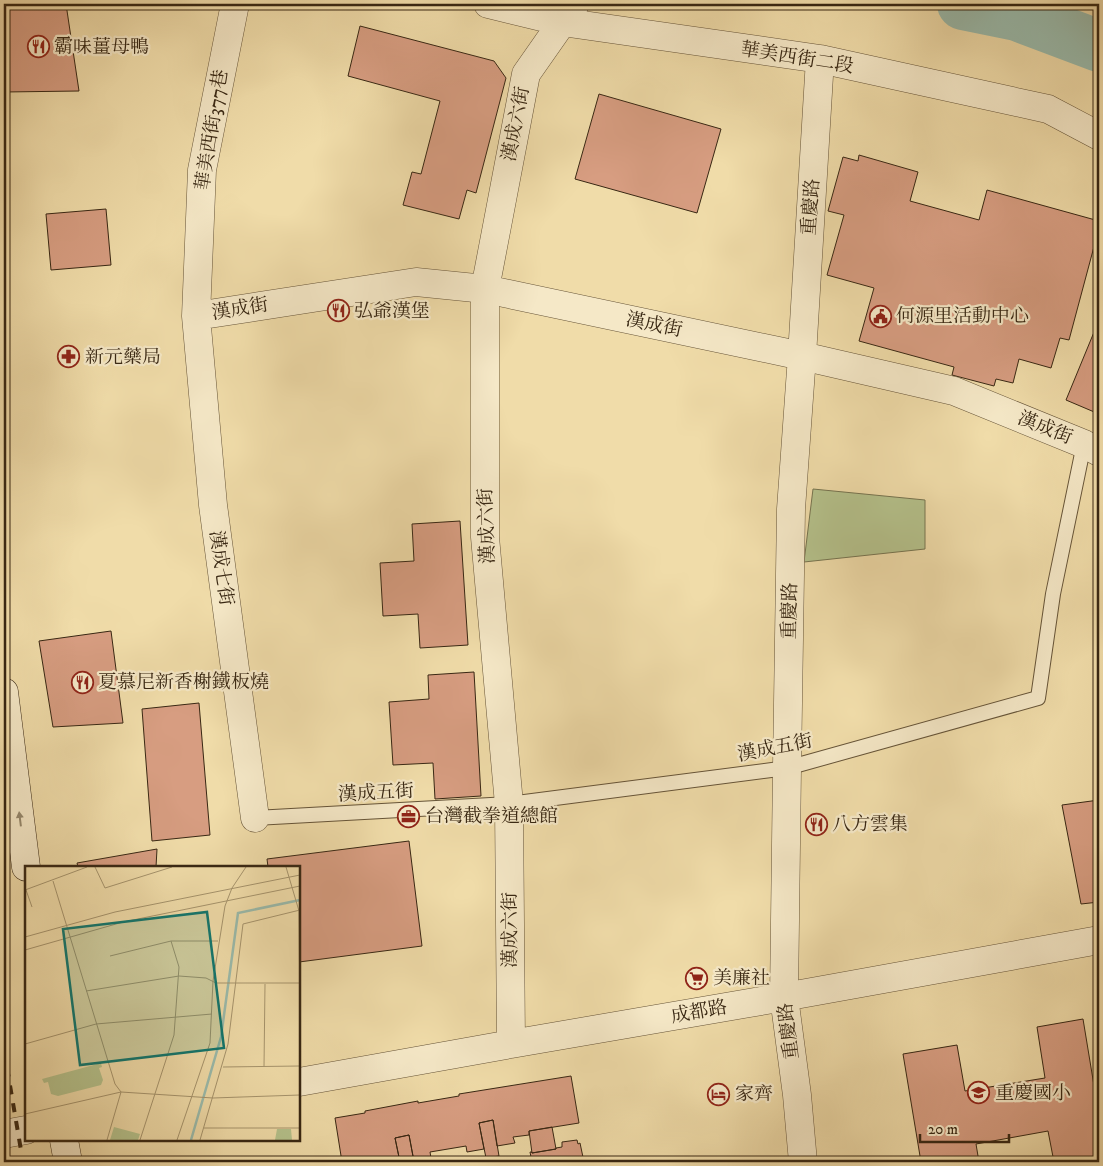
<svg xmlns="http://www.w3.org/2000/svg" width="1103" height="1166" viewBox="0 0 1103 1166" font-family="'IM FELL DW Pica','Noto Serif TC',serif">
<rect width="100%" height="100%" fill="#f0dca9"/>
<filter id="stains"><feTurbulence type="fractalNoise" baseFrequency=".004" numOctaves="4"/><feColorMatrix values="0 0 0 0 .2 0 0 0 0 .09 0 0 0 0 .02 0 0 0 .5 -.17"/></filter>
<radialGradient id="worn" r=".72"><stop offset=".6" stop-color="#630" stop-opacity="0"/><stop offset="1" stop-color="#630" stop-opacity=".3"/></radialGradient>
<path fill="#b5c28c" stroke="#767450" d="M813,489L925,500V549L804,562Z"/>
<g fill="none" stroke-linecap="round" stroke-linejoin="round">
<path stroke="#9abbac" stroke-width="52" d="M963,4L1017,15L1099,46"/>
</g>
<path fill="#d79d81" stroke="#382713" d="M4,4H66L79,91L4,92Z
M360,26L494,61L506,78L476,193L467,190L459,219L403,205L412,172L421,174L440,101L348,76Z
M599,94L721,129L697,213L575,179Z
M859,155L918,172L910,201L979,220L987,190L1099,221V228L1069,340L1060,338L1051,368L1019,359L1013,383L996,379L994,386L952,375L954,367L859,341L874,288L827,275L844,215L828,211L843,157L858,161Z
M106,209L111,265L51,270L46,214Z
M1099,320V414L1066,400Z
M460,521L468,645L420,648L418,614L383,616L380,563L414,561L412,524Z
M111,631L123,723L53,727L39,641Z
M474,672L481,796L435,799L433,763L393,765L389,702L429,699L428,675Z
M199,703L210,835L152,841L142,709Z
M1099,800V902L1081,904L1062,805Z
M409,841L422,946L299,962V867H268L267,859Z
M157,849L156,867H78L77,863Z
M1083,1019L1099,1116V1162H1054L1048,1131L976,1144L979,1162H921L903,1054L957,1045L965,1091L1045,1078L1037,1027Z
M571,1076L579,1123L529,1131V1135L513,1137L515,1143L497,1146L493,1120L479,1123L484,1149L467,1152L466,1146L430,1152L431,1158L414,1161L409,1135L395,1138L400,1162H382V1161L367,1162V1160L352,1162H342L335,1118L365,1113V1111L418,1101V1103L459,1096V1094Z
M493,1120L499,1156L486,1158L479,1123Z
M552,1127L556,1149L532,1153L529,1131Z
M409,1135L414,1162H400L395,1138Z
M577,1140L578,1144L580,1143L584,1162H532L530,1152H532V1153L556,1149V1148L562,1147V1142Z"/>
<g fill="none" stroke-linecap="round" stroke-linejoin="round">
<defs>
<path id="service" d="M255,818L509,804L787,768L1038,698L1053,594L1084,444"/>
<path id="minor" d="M235,4L202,170L196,316L213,505L255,818
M488,4L562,22L820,59L1048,109L1099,136
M196,316L416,282L485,289L802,356L954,391L1084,444L1099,452
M511,1044L509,804L485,537V289L526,74L575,4
M299,1082L511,1044L784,997L1099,940
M4,1134L26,1130
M803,1162L797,1095L784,997L787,768L791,509L802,356L820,59"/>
<path id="secondary" d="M4,692L26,867
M64,1140L68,1162"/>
</defs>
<use href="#service" stroke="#665438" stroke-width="16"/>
<use href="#minor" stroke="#665438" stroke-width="29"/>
<use href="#secondary" stroke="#382713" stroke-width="29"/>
<use href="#service" stroke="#f5e8c7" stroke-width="14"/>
<use href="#minor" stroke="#f5e8c7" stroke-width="28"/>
<use href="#secondary" stroke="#f5e8c7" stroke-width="28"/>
<path stroke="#382713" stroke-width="4" stroke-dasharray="9 9" stroke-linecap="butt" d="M4,1050L23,1162"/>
</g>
<defs><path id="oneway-solid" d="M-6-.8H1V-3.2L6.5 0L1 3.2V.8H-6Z" transform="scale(1.25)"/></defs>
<use fill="#96886d" href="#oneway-solid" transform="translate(20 819) rotate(-97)"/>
<defs>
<symbol id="restaurant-ring" viewBox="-11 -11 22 22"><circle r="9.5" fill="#f5e8c7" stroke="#8f2418" stroke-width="1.5"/><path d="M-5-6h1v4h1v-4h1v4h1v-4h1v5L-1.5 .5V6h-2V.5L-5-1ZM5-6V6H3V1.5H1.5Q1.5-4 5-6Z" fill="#8f2418"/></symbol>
<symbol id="civic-ring" viewBox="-11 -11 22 22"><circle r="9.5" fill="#f5e8c7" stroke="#8f2418" stroke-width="1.5"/><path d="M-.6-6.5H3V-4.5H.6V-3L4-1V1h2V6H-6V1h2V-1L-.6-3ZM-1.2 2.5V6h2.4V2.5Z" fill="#8f2418"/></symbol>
<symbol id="pharmacy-ring" viewBox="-11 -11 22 22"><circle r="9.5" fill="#f5e8c7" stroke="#8f2418" stroke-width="1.5"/><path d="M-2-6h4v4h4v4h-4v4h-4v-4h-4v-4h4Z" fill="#8f2418"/></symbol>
<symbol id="office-ring" viewBox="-11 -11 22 22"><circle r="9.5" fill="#f5e8c7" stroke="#8f2418" stroke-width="1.5"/><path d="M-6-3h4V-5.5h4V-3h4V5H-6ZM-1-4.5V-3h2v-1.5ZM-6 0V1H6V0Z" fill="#8f2418"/></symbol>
<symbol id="supermarket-ring" viewBox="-11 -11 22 22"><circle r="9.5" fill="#f5e8c7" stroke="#8f2418" stroke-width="1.5"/><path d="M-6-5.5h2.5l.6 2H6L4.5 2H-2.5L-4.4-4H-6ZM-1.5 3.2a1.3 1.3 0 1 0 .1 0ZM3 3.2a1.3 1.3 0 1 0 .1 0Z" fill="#8f2418"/></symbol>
<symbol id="school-ring" viewBox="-11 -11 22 22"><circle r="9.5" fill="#f5e8c7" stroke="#8f2418" stroke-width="1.5"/><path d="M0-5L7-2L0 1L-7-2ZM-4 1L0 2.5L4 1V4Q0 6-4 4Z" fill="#8f2418"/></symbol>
<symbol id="hotel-ring" viewBox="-11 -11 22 22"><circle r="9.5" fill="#f5e8c7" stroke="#8f2418" stroke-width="1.5"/><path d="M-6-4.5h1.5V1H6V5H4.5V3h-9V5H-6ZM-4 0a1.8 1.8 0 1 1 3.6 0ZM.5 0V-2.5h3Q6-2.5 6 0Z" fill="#8f2418"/></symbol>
</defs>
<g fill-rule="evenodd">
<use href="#restaurant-ring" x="26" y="34" width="25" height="25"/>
<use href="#restaurant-ring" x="326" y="298" width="25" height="25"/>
<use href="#civic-ring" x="868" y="304" width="25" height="25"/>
<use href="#pharmacy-ring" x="56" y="344" width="25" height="25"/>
<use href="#restaurant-ring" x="70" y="670" width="25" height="25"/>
<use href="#office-ring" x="396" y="804" width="25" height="25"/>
<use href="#restaurant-ring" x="804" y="812" width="25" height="25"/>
<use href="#supermarket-ring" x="684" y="966" width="25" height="25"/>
<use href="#school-ring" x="966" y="1080" width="25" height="25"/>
<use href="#hotel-ring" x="706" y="1082" width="25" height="25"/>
</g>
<g text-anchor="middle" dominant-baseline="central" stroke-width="4.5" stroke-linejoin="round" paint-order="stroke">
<g font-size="19" fill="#382713" stroke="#f5e8c7" text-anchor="start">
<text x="54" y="47">霸味薑母鴨</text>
<text x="354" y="311">弘爺漢堡</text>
<text x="896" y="316">何源里活動中心</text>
<text x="85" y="357">新元藥局</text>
<text x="98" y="682">夏慕尼新香榭鐵板燒</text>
<text x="425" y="816">台灣截拳道總館</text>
<text x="832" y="824">八方雲集</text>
<text x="713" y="978">美廉社</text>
<text x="995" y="1093">重慶國小</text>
<text x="735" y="1094">家齊</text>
</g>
<g font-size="19" fill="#382713" stroke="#f5e8c7">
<text transform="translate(797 58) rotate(9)">華美西街二段</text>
<text transform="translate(516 124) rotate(-79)">漢成六街</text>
<text transform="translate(212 130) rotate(-81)">華美西街377巷</text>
<text transform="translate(811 207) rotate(-86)">重慶路</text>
<text transform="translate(240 309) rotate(-9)">漢成街</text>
<text transform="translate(654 325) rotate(12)">漢成街</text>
<text transform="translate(1045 428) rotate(22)">漢成街</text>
<text transform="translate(487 526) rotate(-92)">漢成六街</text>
<text transform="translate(221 568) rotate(82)">漢成七街</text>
<text transform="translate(790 611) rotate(-89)">重慶路</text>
<text transform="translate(775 748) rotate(-11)">漢成五街</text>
<text transform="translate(376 793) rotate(-3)">漢成五街</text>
<text transform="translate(510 930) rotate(-90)">漢成六街</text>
<text transform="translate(699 1012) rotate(-10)">成都路</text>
<text transform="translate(789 1031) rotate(-97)">重慶路</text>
</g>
</g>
<g transform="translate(25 866)">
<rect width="275" height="275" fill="#f0dca9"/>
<path d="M76,197L77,201L74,202L78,214L76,219L33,230L26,228L23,216L19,217L17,213ZM89,261L115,268L113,274H85ZM252,263H266L267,274H250Z" fill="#b5c28c"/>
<path fill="none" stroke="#9abbac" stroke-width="2.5" d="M166,274L196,171L213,47L275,34"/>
<path fill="none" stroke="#a6946d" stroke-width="1" d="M70,1L80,22L147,1M261,1L274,45L275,151M28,15L90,218L96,226M0,24L62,1M1,24L7,41M0,71L90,46L275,9M0,84L98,56L275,20M85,90L146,75H193M61,125L154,110L181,112L191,117H275M0,178L71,158L187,148M198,201L275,200M239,201L240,118M0,248L96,226L188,232L275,229M179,262H275M82,274L96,226M115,274L149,169L154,101L146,75M152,274L185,177L188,115L200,40L207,22L221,1M175,274L203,178L218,58L275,44"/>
<path fill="#0f766e" fill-opacity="0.15" stroke="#0f766e" stroke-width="2.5" d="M182,46L199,182L55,199L38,63Z"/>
<rect width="275" height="275" fill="none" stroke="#382713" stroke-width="2.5"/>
</g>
<rect width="1103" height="1166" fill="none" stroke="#f0dca9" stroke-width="20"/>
<rect x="5" y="5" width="1093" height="1156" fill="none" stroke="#382713" stroke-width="2.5"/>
<rect x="10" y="10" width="1083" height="1146" fill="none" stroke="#382713"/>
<path d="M920 1134v8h89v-8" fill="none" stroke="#382713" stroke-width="2.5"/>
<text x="928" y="1134" font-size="15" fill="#382713" stroke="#f5e8c7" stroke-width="4" paint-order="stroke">20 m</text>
<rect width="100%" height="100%" filter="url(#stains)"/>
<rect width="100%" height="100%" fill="url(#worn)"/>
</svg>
